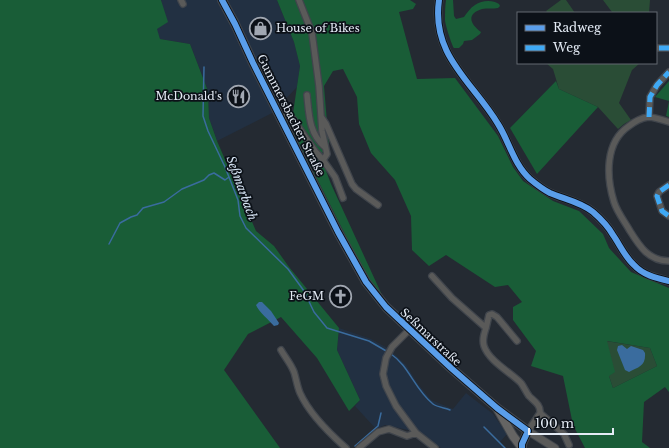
<svg xmlns="http://www.w3.org/2000/svg" width="669" height="448" viewBox="0 0 669 448" font-family="'Libre Baskerville',serif">
<rect width="100%" height="100%" fill="#242a32"/>
<path fill="#223042" d="M161,0H277L294,42L300,66L297,87L272,113L217,141L209,118L208,91L190,44L160,39L156,29L167,22Z
M339,328L371,339L389,349L406,365L418,384L431,400L453,409L466,393L493,414L507,434L500,442L504,448H441L422,433L385,425L376,429L355,406L360,400L337,350Z"/>
<path fill="#2a4d36" d="M561,0H566L575,13H548L546,11Z
M603,0H650L649,13H610L612,12Z
M546,63H640L632,70L619,103L631,120L624,124L618,129L598,107L559,89L553,69Z
M606,341L650,348L657,366L613,388L609,376Z"/>
<path fill="#195d37" fill-rule="evenodd" d="M0,0H161L168,22L157,29L160,39L190,44L208,91L209,118L217,141L256,231L274,246L289,267L339,328L337,350L360,400L349,411L317,358L281,317L248,334L224,370L280,448H0Z
M277,0H410L416,4L413,9L399,12L417,79L455,78L498,136L513,167L523,181L553,201L579,211L603,234L609,248L631,272L669,288V392L665,387L644,402L642,442L650,448H585L573,425L563,376L531,366L536,351L513,320V307L522,302L508,285L495,287L446,255L429,266L412,250L411,216L395,180L371,153L359,124L357,97L343,69L333,71L324,86L329,146L320,155L331,184L382,295L365,274L291,127L300,66L294,42ZM607,341L650,348L657,366L613,388L609,376L615,372Z
M446,0H453L454,16L456,19L464,17C467,13 470,8 475,5C482,0 493,0 499,4L500,6L498,8C493,9 487,8 482,9C466,14 470,24 481,32L480,34L472,40L464,41L463,44L459,48H454C452,46 445,24 445,20C445,13 445,7 446,0Z
M556,81L559,89L598,107L537,174L510,128Z
M669,81V117L666,116L669,101L655,97Z"/>
<path fill="#3a6c9e" d="M259,302H262L271,311L279,323L278,325L274,326C269,320 259,312 256,305Z
M622,345L627,349L631,346L643,350L645,353C646,366 639,367 629,372L625,370L617,350L618,346Z"/>
<g fill="none" stroke-linecap="round" stroke-linejoin="round">
<path stroke="#3a6c9e" stroke-width="1.5" d="M204,67L203,116L208,131L225,167L238,200L240,216L246,228L288,269L304,291L314,312L327,328L369,341L388,352
M109,244L120,223L131,217L137,215L143,208L164,202L182,189L204,180L209,175L214,173L225,180L229,177
M391,354C409,366 415,390 433,404C437,407 445,408 450,410
M484,427L505,448
M355,446L378,426L381,413"/>
<defs>
<path id="minor" d="M181,0L183,4
M299,0L312,33L319,86L322,131L327,154L323,160
M659,48H669
M307,95C309,114 309,134 325,147
M280,117H290L293,119L315,151L323,160L335,177L343,198
M649,117L650,97L657,85L669,72
M322,118L326,124L352,184L356,189L378,205
M669,122C663,120 654,117 648,117C642,118 634,122 629,126C605,142 606,176 614,202C617,212 625,222 630,231C640,247 649,261 669,261
M669,185L659,192L657,196L662,211L669,216
M432,276L452,298L486,328C484,334 482,340 484,346C489,361 510,372 521,383C524,387 526,392 529,396C534,401 541,405 540,413
M486,328L489,315L492,314L497,317L517,341
M409,330L392,347L386,358L383,374L386,386L396,406L416,433L435,448
M281,350C285,357 291,364 294,372C296,378 297,386 300,393C309,413 329,433 346,448
M528,431L540,413L564,434L569,445
M359,448L378,432L389,429L407,436L416,433"/>
<path id="tertiary" d="M439,0C431,56 473,82 498,124C509,141 514,165 530,179C536,184 542,189 550,193C564,199 581,202 593,212C601,219 608,226 613,235C620,245 625,257 634,265C643,275 656,278 669,281
M528,431L555,448"/>
<path id="secondary" d="M222,0L235,24L253,63L338,232L366,282L386,307L451,368L497,408L528,431L522,444V448
M498,410L513,436L522,448"/>
</defs>
<use href="#minor" stroke="#40454c" stroke-width="8"/>
<use href="#tertiary" stroke="#40454c" stroke-width="9"/>
<use href="#secondary" stroke="#40454c" stroke-width="10"/>
<use href="#minor" stroke="#5a5a59" stroke-width="5.5"/>
<use href="#tertiary" stroke="#5a5a59" stroke-width="7"/>
<use href="#secondary" stroke="#656463" stroke-width="8"/>
<path stroke="#3fa9f5" stroke-width="5" stroke-dasharray="10 5" stroke-linecap="butt" d="M659,48H669
M649,117L650,97L657,85L669,72
M669,185L659,192L657,196L662,211L669,216"/>
<defs>
<path id="cycleway" d="M222,0L235,24L253,63L338,232L366,282L386,307L451,368L497,408L528,431L522,444V448
M439,0C431,56 473,82 498,124C509,141 514,165 530,179C536,184 542,189 550,193C564,199 581,202 593,212C601,219 608,226 613,235C620,245 625,257 634,265C643,275 656,278 669,281"/>
</defs>
<use href="#cycleway" stroke="#0c1118" stroke-width="8"/>
<use href="#cycleway" stroke="#5a9eea" stroke-width="6"/>
</g>
<defs>
<symbol id="shop-ring" viewBox="-11 -11 22 22"><circle r="9.5" fill="#0c1118" stroke="#a1a7b1" stroke-width="1.5"/><path d="M-5-2.5h2.3a2.7 3.5 0 0 1 5.4 0H5L5.5 6h-11ZM-1.5-2.5h3a1.5 2.3 0 0 0-3 0Z" fill="#a1a7b1"/></symbol>
<symbol id="restaurant-ring" viewBox="-11 -11 22 22"><circle r="9.5" fill="#0c1118" stroke="#a1a7b1" stroke-width="1.5"/><path d="M-5-6h1v4h1v-4h1v4h1v-4h1v5L-1.5 .5V6h-2V.5L-5-1ZM5-6V6H3V1.5H1.5Q1.5-4 5-6Z" fill="#a1a7b1"/></symbol>
<symbol id="church-ring" viewBox="-11 -11 22 22"><circle r="9.5" fill="#0c1118" stroke="#a1a7b1" stroke-width="1.5"/><path d="M-1.2-6h2.4v3.5h3.3v2.4h-3.3V6h-2.4V-.1h-3.3v-2.4h3.3Z" fill="#a1a7b1"/></symbol>
</defs>
<g fill-rule="evenodd">
<use href="#shop-ring" x="248" y="16" width="25" height="25"/>
<use href="#restaurant-ring" x="226" y="84" width="25" height="25"/>
<use href="#church-ring" x="328" y="284" width="25" height="25"/>
</g>
<g text-anchor="middle" dominant-baseline="central" stroke-width="3.5" stroke-linejoin="round" paint-order="stroke">
<g font-size="11" fill="#e4ebf5" stroke="#0c1118" text-anchor="end">
<text x="276" y="28" text-anchor="start">House of Bikes</text>
<text x="222" y="96">McDonald's</text>
<text x="324" y="296">FeGM</text>
</g>
<g font-size="11" fill="#e4ebf5" stroke="#0c1118">
<text transform="translate(291 115) rotate(63)">Gummersbacher Straße</text>
<text transform="translate(431 337) rotate(43)">Seßmarstraße</text>
</g>
<g font-size="12" font-style="italic" fill="#d8e6f6" stroke="#0c1118">
<text transform="translate(242 188) rotate(70)">Seßmarbach</text>
</g>
</g>
<rect x="517" y="12" width="140" height="52" fill="#0c1118" stroke="#626870"/>
<rect x="525" y="25" width="20" height="6" fill="#5a9eea" stroke="#626870"/>
<text x="553" y="32" font-size="12" fill="#e4ebf5">Radweg</text>
<rect x="525" y="45" width="20" height="6" fill="#3fa9f5" stroke="#626870"/>
<text x="553" y="52" font-size="12" fill="#e4ebf5">Weg</text>
<path d="M529 428v6h84v-6" fill="none" stroke="#e4ebf5" stroke-width="2"/>
<text x="535" y="428" font-size="12" fill="#e4ebf5" stroke="#0c1118" stroke-width="3" paint-order="stroke">100 m</text>
</svg>
